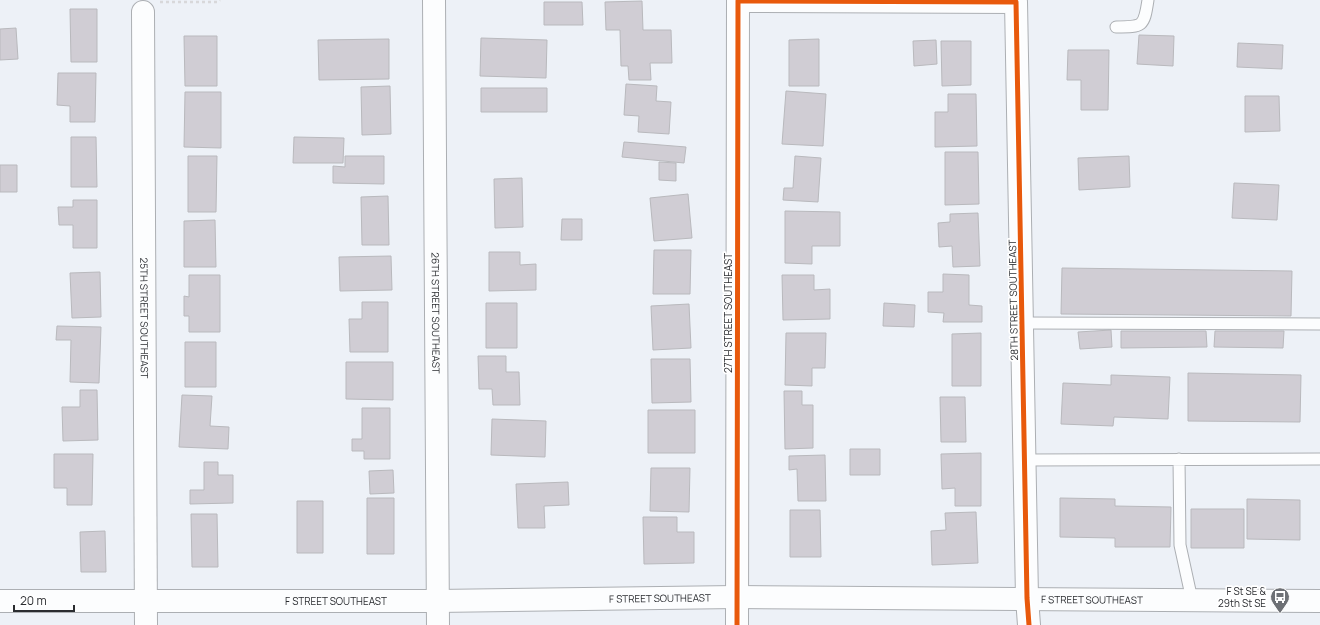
<svg xmlns="http://www.w3.org/2000/svg" width="1320" height="625" viewBox="0 0 1320 625" font-family="Manrope,sans-serif">
<rect width="100%" height="100%" fill="#edf1f7"/>
<path fill="#d0cdd4" stroke="#b9b9bd" d="M642,1L643,30H671L672,63H650L651,80H629L628,66H621L620,30H606L605,2Z
M544,2H582L583,25H544Z
M70,9H97V62H71Z
M16,28L18,59L0,60V29Z
M1139,35L1174,36L1173,66L1137,64Z
M184,36H217V86H185Z
M481,38L547,40L546,78L480,76Z
M389,39V79L319,80L318,40Z
M819,39V86H789V40Z
M936,40L937,64L914,66L913,41Z
M941,41H971V85L942,86Z
M1238,43L1283,45L1282,69L1237,67Z
M1068,50H1109L1108,110H1081V80H1067Z
M58,73H96L95,122H70V106L57,105Z
M626,84L657,86L656,101L671,102L669,134L638,132L639,116L624,115Z
M390,86L391,134L362,135L361,87Z
M481,88H547V112H481Z
M786,91L826,94L823,146L782,144Z
M185,92H221V148L184,147Z
M948,94H976L977,146L935,147V112H948Z
M1245,96H1279L1280,131L1245,132Z
M71,137H96L97,187H71Z
M294,137L344,138L343,163H293Z
M624,142L686,147L684,163L622,157Z
M945,152H978L979,204L945,205Z
M188,156H217L216,212H188Z
M345,156H384V184L333,183V166L345,167Z
M795,156L821,158L818,202L783,200L784,188H793Z
M1129,156L1130,187L1079,190L1078,158Z
M659,162L676,163V181L659,180Z
M0,165H17V192H0Z
M522,178L523,227L495,228L494,179Z
M1234,183L1279,185L1277,220L1232,218Z
M688,194L692,238L654,241L650,198Z
M388,196L389,245H362L361,197Z
M73,200H97V248H73V225H59L58,207H73Z
M785,211L840,212V246H812V264L785,263Z
M978,213L980,266L953,267L952,246L939,247L938,223L950,222V214Z
M562,219H582V240H561Z
M215,220L216,267H184V221Z
M654,250H691L690,294H653Z
M489,252H520V265L536,264V290L489,291Z
M391,256L392,290L340,291L339,257Z
M1062,268L1292,271L1291,316L1061,314Z
M100,272L101,317L72,318L70,273Z
M943,274L969,275V305L982,306V322H943L944,313L928,312V292H943Z
M189,275H220V332H189V316H184V296L189,297Z
M782,275H814V290L830,289V319L783,320Z
M362,302H388V352H350L349,319H362Z
M486,303H517V348H486Z
M884,303L915,305L914,327L883,326Z
M689,304L691,348L653,350L651,306Z
M57,326L101,327L99,383L70,382L71,340H56Z
M1111,330L1112,347L1080,349L1078,332Z
M1121,331H1206L1207,347L1121,348Z
M1215,331H1284L1283,348L1214,347Z
M786,333H826L825,368H812V386L785,385Z
M981,333V386H952V334Z
M185,342H216V387H185Z
M478,356H506V372H519L520,405H493L492,389H479Z
M651,359H690L691,402L652,403Z
M346,362H393V400L346,399Z
M1188,373L1301,375L1300,422L1188,421Z
M1111,375L1170,377L1168,419L1114,417L1113,426L1061,424L1063,383L1111,385Z
M80,390H97L98,440L63,441L62,407H80Z
M784,391H802V405H813V448L785,449Z
M182,395L212,396L210,426L229,427L228,449L179,447Z
M940,397H965L966,442H941Z
M362,408H390V459H364V451H352V439H362Z
M648,410H695V453H648Z
M492,419L546,421L545,457L491,455Z
M850,449H880V475H850Z
M981,453V506H955V488L942,489L941,454Z
M54,454H93L92,505H67V488H54Z
M825,455L826,501H798L797,469L789,470V456Z
M204,462H218V475H233V503L190,504V490H204Z
M651,468H690L689,512L650,511Z
M393,470L394,493L370,494L369,471Z
M568,482L569,505L544,506L545,528H518L516,484Z
M367,498H394V554H367Z
M1060,498L1115,499V506L1171,507L1170,547H1115V538L1060,537Z
M1247,499L1300,500V540L1247,539Z
M297,501H323V553H297Z
M1191,509H1244V548H1191Z
M790,510H820L821,557H790Z
M976,512L978,563L932,565L931,531L946,530L945,513Z
M191,514H217L218,567H192Z
M643,517H677V532H694V563L644,564Z
M105,531L106,572H81L80,532Z"/>
<g fill="none" stroke-linecap="round" stroke-linejoin="round">
<defs>
<path id="service" d="M1116,27C1143,27 1144,27 1148,0
M1022,323L1320,324
M1179,459L1180,545L1192,600
M1024,460L1320,459"/>
<g id="minor">
<path id="s1" d="M434,0L438,625"/>
<path id="s2" d="M143,12L146,625"/>
<path id="s3" d="M0,601H437L736,597L1320,601"/>
<path d="M737,625L738,1L1016,2L1027,598L1029,625"/>
</g>
</defs>
<use href="#service" stroke="#acafb3" stroke-width="13"/>
<use href="#minor" stroke="#acafb3" stroke-width="24"/>
<path stroke="#d8d8da" stroke-width="2.5" stroke-dasharray="3 3" stroke-linecap="butt" d="M160,2H217L220,0"/>
<use href="#service" stroke="#fcfdfe" stroke-width="11"/>
<use href="#minor" stroke="#fcfdfe" stroke-width="22"/>
<defs>
<path id="cycleway" d="M737,625L738,1L1016,2L1027,598L1029,625"/>
</defs>
<use href="#cycleway" stroke="#fff" stroke-width="8"/>
<use href="#cycleway" stroke="#e8590c" stroke-width="5"/>
</g>
<defs>
<symbol id="bus-pin" viewBox="-11 -11 22 30"><path d="M0 17L-7.5 6A9.5 9.5 0 1 1 7.5 6Z" fill="#6e7176" stroke="#fff"/><path d="M-5-6H5V4H4V6H2V4H-2V6H-4V4H-5ZM-3.5-4V0h7V-4ZM-3.5 1.2v1.5H-2V1.2ZM2 1.2v1.5H3.5V1.2Z" fill="#fff"/></symbol>
</defs>
<g fill-rule="evenodd">
<use href="#bus-pin" x="1269" y="586" width="22" height="30"/>
</g>
<g text-anchor="middle" dominant-baseline="central" stroke-width="3.5" stroke-linejoin="round" paint-order="stroke">
<g font-size="10" fill="#2a2c30" stroke="#fff">
<text transform="translate(1013 300) rotate(-91)">28TH STREET SOUTHEAST</text>
<text stroke="none"><textPath href="#s1" startOffset="313">26TH STREET SOUTHEAST</textPath></text>
<text transform="translate(728 313) rotate(-90)">27TH STREET SOUTHEAST</text>
<text stroke="none"><textPath href="#s2" startOffset="306">25TH STREET SOUTHEAST</textPath></text>
<text stroke="none"><textPath href="#s3" startOffset="660">F STREET SOUTHEAST</textPath></text>
<text stroke="none"><textPath href="#s3" startOffset="1092">F STREET SOUTHEAST</textPath></text>
<text stroke="none"><textPath href="#s3" startOffset="336">F STREET SOUTHEAST</textPath></text>
</g>
<g font-size="10" fill="#2a2c30" stroke="#fff" text-anchor="end">
<text x="1266" y="591">F St SE &amp;<tspan x="1266" dy="12">29th St SE</tspan></text>
</g>
</g>
<path d="M14 605v6h60v-6" fill="none" stroke="#2a2c30" stroke-width="2"/>
<text x="20" y="605" font-size="12" fill="#2a2c30" stroke="#ffffff" stroke-width="3" paint-order="stroke">20 m</text>
</svg>
